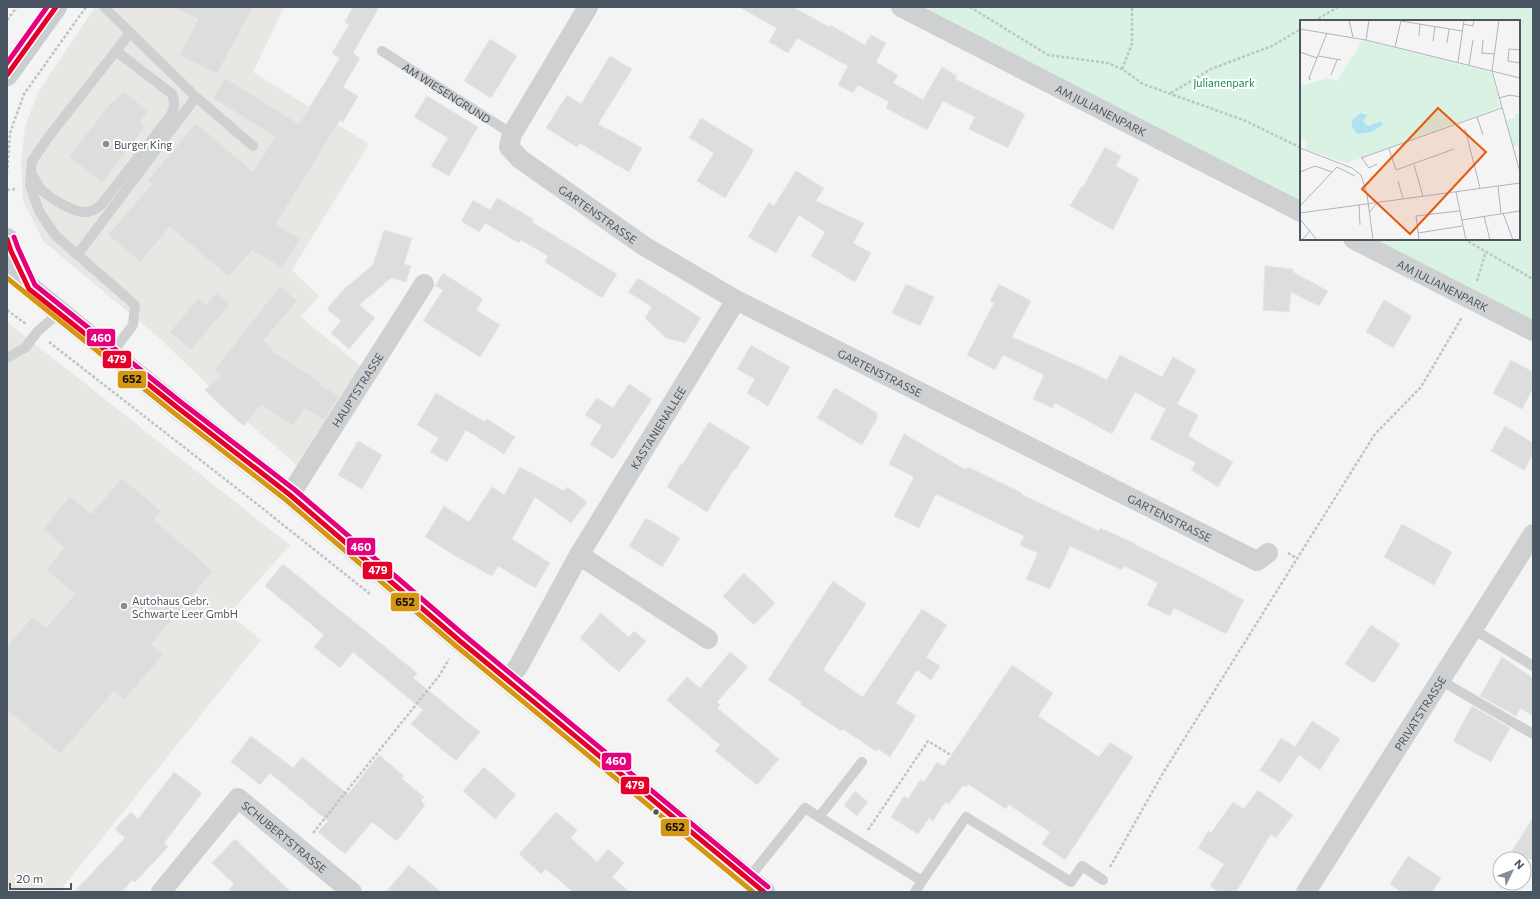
<svg xmlns="http://www.w3.org/2000/svg" width="1540" height="899" viewBox="0 0 1540 899" font-family="Commissioner,sans-serif">
<rect width="100%" height="100%" fill="#f4f4f4"/>
<path fill="#e8e7e3" d="M95,7H284L253,72L369,144L292,270L319,296L301,317L363,368L300,468L244,419L158,337L43,241L23,201L21,162L25,127L38,92Z
M7,322L290,545L229,614L261,640L59,892H7Z"/>
<path fill="#d9f2e3" d="M910,7H1533V324L1366,239H1519V21H1301V206Z"/>
<path fill="#ddddde" stroke="#e5e6e7" d="M174,7H253L217,74L179,55L198,19Z
M353,7H379L353,53L360,58L343,87L358,96L343,122L340,120L276,224L300,239L282,268L252,250L229,277L170,227L140,262L108,235L152,184L147,181L196,123L253,172L275,137L213,98L225,78L299,124L340,58L332,53L349,25L345,22Z
M739,7H793L829,27L830,25L865,45L871,35L886,43L876,62L898,75L893,83L923,100L942,67L957,76L955,79L1025,114L1008,148L969,129L975,117L943,101L927,130L886,108L889,102L858,85L853,93L838,85L848,66L797,38L788,53L769,42L777,28Z
M490,39L517,56L491,98L464,81Z
M610,56L632,69L598,124L642,148L629,172L579,143L577,147L546,128L567,95L581,104Z
M123,91L148,111L140,122L145,127L102,183L69,157L112,101L114,102Z
M427,96L478,127L449,176L431,166L448,138L414,117Z
M701,118L754,150L725,198L697,181L714,153L689,138Z
M1105,147L1121,156L1116,166L1139,179L1113,230L1070,206L1082,186L1083,187Z
M796,171L824,188L816,201L864,223L853,243L871,253L855,282L811,256L825,232L799,215L776,253L748,237L769,202L774,206Z
M497,198L533,219L532,222L617,274L602,298L545,262L548,256L521,240L519,243L485,223L479,232L461,221L473,200L490,210Z
M384,230L412,238L404,264L411,266L406,282L391,278L359,305L375,318L349,349L331,333L341,321L327,309L342,291L373,265Z
M1265,266L1293,269V272L1328,291L1319,306L1291,292L1289,312L1263,310Z
M443,273L483,299L476,310L500,325L480,357L423,321L443,290L435,286Z
M638,278L701,318L685,343L666,338L645,318L652,307L628,292Z
M906,284L934,297L920,326L892,313Z
M999,284L1031,301L1012,337L1081,367L1107,380L1120,355L1162,377L1173,357L1196,370L1177,404L1198,415L1188,436L1233,462L1218,487L1191,470L1196,463L1150,439L1166,409L1135,392L1112,434L1055,403L1052,408L1033,399L1044,375L1003,355L995,370L967,355L994,303L990,301Z
M280,286L297,301L263,341L273,349L272,351L321,382L319,384L339,396L324,420L304,408L293,426L261,405L244,426L219,404L205,390L221,376L214,370Z
M217,292L230,304L191,350L170,332L198,298L206,305Z
M1384,300L1412,316L1393,348L1366,332Z
M751,345L790,367L768,406L747,393L755,379L737,369Z
M1511,360L1533,372V388L1522,409L1493,393Z
M629,384L652,399L613,459L590,444L602,426L585,415L597,398L613,408Z
M835,388L877,413V419L862,445L817,418Z
M436,393L485,422L487,419L515,437L504,454L466,430L447,462L430,452L439,438L417,425Z
M709,422L750,447L735,470L734,469L707,512L667,487L681,464L682,465Z
M1505,426L1533,443V454L1524,470L1491,451Z
M904,434L966,470L968,467L1022,493L1021,494L1099,531L1100,528L1134,543V544L1191,572L1244,600L1226,634L1174,608L1170,616L1147,605L1158,583L1124,566L1122,570L1070,546L1050,589L1026,579L1038,553L1020,545L1024,536L936,494L919,528L894,516L914,477L889,464Z
M358,441L382,455L362,489L338,475Z
M520,467L564,491L567,487L587,502L571,523L535,497L512,539L550,563L535,588L498,566L492,576L459,558L425,537L444,506L469,522L492,487L504,495Z
M122,478L161,511L154,520L213,571L151,644L163,655L124,700L114,691L60,754L7,710V647L32,617L46,628L75,594L46,570L64,548L43,529L70,496L91,514Z
M646,518L680,538L662,567L629,546Z
M1402,524L1452,552L1434,585L1384,557Z
M283,564L417,673L413,678L480,732L456,761L411,724L423,710L353,652L340,668L314,647L324,635L265,586Z
M744,573L775,603L754,625L723,596Z
M833,581L866,604L823,670L863,697L922,609L947,625L926,657L940,666L931,680L917,670L896,703L916,716L890,757L878,749L876,751L843,729L841,731L800,704L802,702L768,680Z
M601,613L629,637L634,631L646,641L619,672L580,638Z
M1371,625L1400,644L1374,683L1345,664Z
M730,652L748,667L717,702L720,705L717,708L779,759L757,785L715,751L720,745L667,700L687,677L700,688Z
M1502,657L1533,678V716L1520,708L1516,716L1480,696Z
M1012,665L1053,693L1038,716L1099,757L1110,742L1133,757L1065,860L1042,844L1050,832L1008,804L1006,809L968,784L966,787L963,785L949,804L945,802L933,821L929,818L918,834L891,817L904,796L908,799L920,780L924,782L937,762L944,766Z
M1472,706L1510,728L1491,762L1453,741Z
M1312,721L1340,739L1320,770L1299,755L1280,783L1260,770L1281,738L1295,747Z
M251,736L293,768L302,757L348,794L379,755L404,776L402,779L424,797L421,801L425,805L397,841L372,822L345,854L318,832L328,821L270,773L260,785L231,762Z
M484,767L516,795L495,819L463,791Z
M174,772L202,793L164,843L168,847L135,882L132,880L122,892H74L125,838L115,829L131,812L138,819Z
M1258,790L1293,815L1276,838L1271,834L1236,892H1220L1210,886L1224,864L1198,848L1208,831L1211,833L1233,802L1244,809Z
M855,791L868,802L857,816L844,805Z
M556,812L577,830L571,838L597,862L608,849L624,863L612,877L630,892H573L546,869L541,874L519,854Z
M1533,818V859H1507Z
M235,839L291,892H227L234,884L212,863Z
M1408,856L1441,878L1432,892H1402L1390,884Z
M409,865L441,892H386Z"/>
<g fill="none" stroke-linecap="round" stroke-linejoin="round">
<path stroke="#bcc7c4" stroke-width="2.5" stroke-dasharray="3 2" stroke-linecap="butt" d="M970,7L1048,55L1108,63L1122,69L1143,84L1246,121L1301,148
M7,20L17,7
M1314,21L1338,7
M1122,69L1132,44V7
M1171,93L1211,69L1272,46L1301,29
M7,173L10,133L24,94L86,7
M7,190L16,189
M1464,239L1533,279
M1477,281L1486,251
M7,310L26,324
M49,342L262,508L370,594
M1288,553L1298,559
M868,830L928,741L951,755
M313,833L439,676L449,659
M1110,867L1163,773L1375,434L1421,387L1462,317"/>
<g stroke="#ced0d2" stroke-width="10">
<path d="M104,7L196,97"/>
<path id="s1" d="M382,51L512,134"/>
<path d="M31,173C35,178 38,187 43,191C50,198 73,212 84,212C90,213 96,209 101,205L171,115C175,107 175,102 172,94L116,51"/>
<path d="M77,255L196,97L253,146"/>
<path d="M111,354L133,325L135,305L55,235L39,211L30,185L32,161L47,139L130,33"/>
<path d="M7,358L25,348L37,332L53,318L64,319"/>
<path d="M1473,629L1533,666"/>
<path d="M1440,680L1533,734"/>
<path d="M819,817L922,881L966,817L1071,882L1082,866L1103,880"/>
<path d="M748,879L805,808L819,817L862,762"/>
<path d="M915,892L922,881"/>
</g>
<g stroke="#ced0d2" stroke-width="20">
<path id="s2" d="M588,7L512,134L509,147L520,159L644,246L736,300L1257,561L1268,553"/>
<path id="s3" d="M901,7L1301,212"/>
<path id="s4" d="M1353,239L1533,331"/>
<path id="s5" d="M290,495L424,284"/>
<path d="M579,555L708,639"/>
<path id="s6" d="M506,680L518,667L579,555L736,300"/>
<path id="s7" d="M161,892L238,798L352,892"/>
<path id="s8" d="M1306,892L1533,534"/>
</g>
<path stroke="#caced1" stroke-width="22" d="M7,75L56,7
M7,239L11,251L26,282
M7,269L178,408L290,495L460,641L764,892"/>
<defs>
<path id="bus-1" d="M7,75L56,7
M7,239L11,251L29,289L178,408L290,495L460,641L764,892"/>
<path id="bus-2" d="M7,278L174,413L286,500L456,646L753,892"/>
<path id="bus-3" d="M7,63L47,7
M14,237L18,248L35,285L182,403L295,490L465,636L768,887"/>
</defs>
<use href="#bus-1" stroke="#fff" stroke-width="8"/>
<use href="#bus-2" stroke="#fff" stroke-width="8"/>
<use href="#bus-3" stroke="#fff" stroke-width="8"/>
<use href="#bus-1" stroke="#e4002b" stroke-width="5"/>
<use href="#bus-2" stroke="#d49613" stroke-width="5"/>
<use href="#bus-3" stroke="#e5007d" stroke-width="5"/>
</g>
<g fill="#868d94" stroke="#fff" stroke-width="1.5">
<circle cx="106" cy="144" r="4"/>
<circle cx="124" cy="606" r="4"/>
</g>
<circle fill="#4a5661" stroke="#fff" stroke-width="1.5" cx="656" cy="812" r="3.5"/>
<g text-anchor="middle" dominant-baseline="central" stroke-width="4" stroke-linejoin="round" paint-order="stroke">
<g font-size="11" fill="#17864f" stroke="#fff">
<text x="1224" y="82">Julianenpark</text>
</g>
<g font-size="11" fill="#4a5661" stroke="#fff">
<text stroke="none"><textPath href="#s1" startOffset="77">AM WIESENGRUND</textPath></text>
<text stroke="none"><textPath href="#s3" startOffset="225">AM JULIANENPARK</textPath></text>
<text stroke="none"><textPath href="#s2" startOffset="273">GARTENSTRASSE</textPath></text>
<text stroke="none"><textPath href="#s4" startOffset="101">AM JULIANENPARK</textPath></text>
<text stroke="none"><textPath href="#s2" startOffset="597">GARTENSTRASSE</textPath></text>
<text stroke="none"><textPath href="#s5" startOffset="125">HAUPTSTRASSE</textPath></text>
<text stroke="none"><textPath href="#s6" startOffset="295">KASTANIENALLEE</textPath></text>
<text stroke="none"><textPath href="#s2" startOffset="921">GARTENSTRASSE</textPath></text>
<text stroke="none"><textPath href="#s8" startOffset="212">PRIVATSTRASSE</textPath></text>
<text stroke="none"><textPath href="#s7" startOffset="182">SCHUBERTSTRASSE</textPath></text>
</g>
<g font-size="11" fill="#4a5661" stroke="#fff" text-anchor="start">
<text x="114" y="144">Burger King</text>
<text x="132" y="600">Autohaus Gebr.<tspan x="132" dy="13">Schwarte Leer GmbH</tspan></text>
</g>
</g>
<g transform="translate(1300 20)">
<rect width="220" height="220" fill="#f4f4f4"/>
<path d="M63,20L191,52L201,87L47,143L5,129L7,122L0,115V66L29,58L37,61ZM215,94H220V125L213,127L206,100L215,98Z" fill="#d9f2e3"/>
<path d="M61,93L68,95L63,101L65,104L69,106L80,101L83,105L71,112L57,114L52,107V100Z" fill="#aee2f0"/>
<path fill="none" stroke="#b0b5b9" stroke-width="1" d="M49,0L53,17M199,0L192,51L220,152M101,1L162,11M163,4L173,6L174,0M0,9L66,20L220,58M119,16L120,4M66,20L69,0M133,21L135,7M147,23L149,9M95,27L101,1M220,30L209,29L208,41L220,43M0,32L17,38M182,33L194,34M182,34L183,20M18,36L41,40M158,42L164,0M169,45L173,20M31,55L37,40M9,57L10,60L9,58L27,13M199,78L210,75L220,77M177,97L183,115M165,109L180,168M0,128L52,148L61,155L67,174L73,220M89,129L96,150L154,129M61,138L202,88M62,138L69,148L77,144M114,145L123,176M0,152L15,146L32,152M98,161L103,178M198,166L201,194M156,172L166,220M59,184L60,205M0,186L37,147L55,156M0,193L220,163M69,193L77,183M203,193L213,220M184,196L190,220M0,199L17,220M161,200L220,191M118,213L162,206M2,220L10,211M119,220L116,196L159,191"/>
<path fill="#e8590c" fill-opacity="0.15" stroke="#e8590c" stroke-width="2" d="M138,88L186,132L110,214L62,169Z"/>
<rect width="220" height="220" fill="none" stroke="#4a5661" stroke-width="2"/>
</g>
<g stroke="#fff" stroke-width="1.5">
<rect x="86" y="328" width="30" height="19" rx="4" fill="#e5007d"/>
<rect x="102" y="350" width="30" height="19" rx="4" fill="#e4002b"/>
<rect x="117" y="370" width="30" height="19" rx="4" fill="#d49613"/>
<rect x="346" y="537" width="30" height="19" rx="4" fill="#e5007d"/>
<rect x="362" y="561" width="31" height="19" rx="4" fill="#e4002b"/>
<rect x="390" y="592" width="30" height="20" rx="4" fill="#d49613"/>
<rect x="601" y="752" width="31" height="19" rx="4" fill="#e5007d"/>
<rect x="620" y="776" width="30" height="19" rx="4" fill="#e4002b"/>
<rect x="660" y="818" width="30" height="19" rx="4" fill="#d49613"/>
</g>
<g font-size="11" text-anchor="middle" font-weight="bold" fill="#fff">
<text x="101" y="342">460</text>
<text x="117" y="363">479</text>
<text x="361" y="551">460</text>
<text x="378" y="574">479</text>
<text x="616" y="765">460</text>
<text x="635" y="789">479</text>
</g>
<g font-size="11" text-anchor="middle" font-weight="bold" fill="#111">
<text x="132" y="383">652</text>
<text x="405" y="606">652</text>
<text x="675" y="831">652</text>
</g>
<rect width="1540" height="899" fill="none" stroke="#4a5661" stroke-width="16"/>
<g transform="translate(1512 871) rotate(47)"><circle r="19" fill="#ffffff" stroke="#b7bbc0"/>
<path d="M0-3L7 15L0 10L-7 15Z" fill="#868d94"/>
<text y="-6" font-size="11" font-weight="bold" text-anchor="middle" fill="#4a5661">N</text>
</g>
<path d="M10 883v6h61v-6" fill="none" stroke="#4a5661" stroke-width="2"/>
<text x="16" y="883" font-size="12" fill="#4a5661" stroke="#ffffff" stroke-width="3" paint-order="stroke">20 m</text>
</svg>
